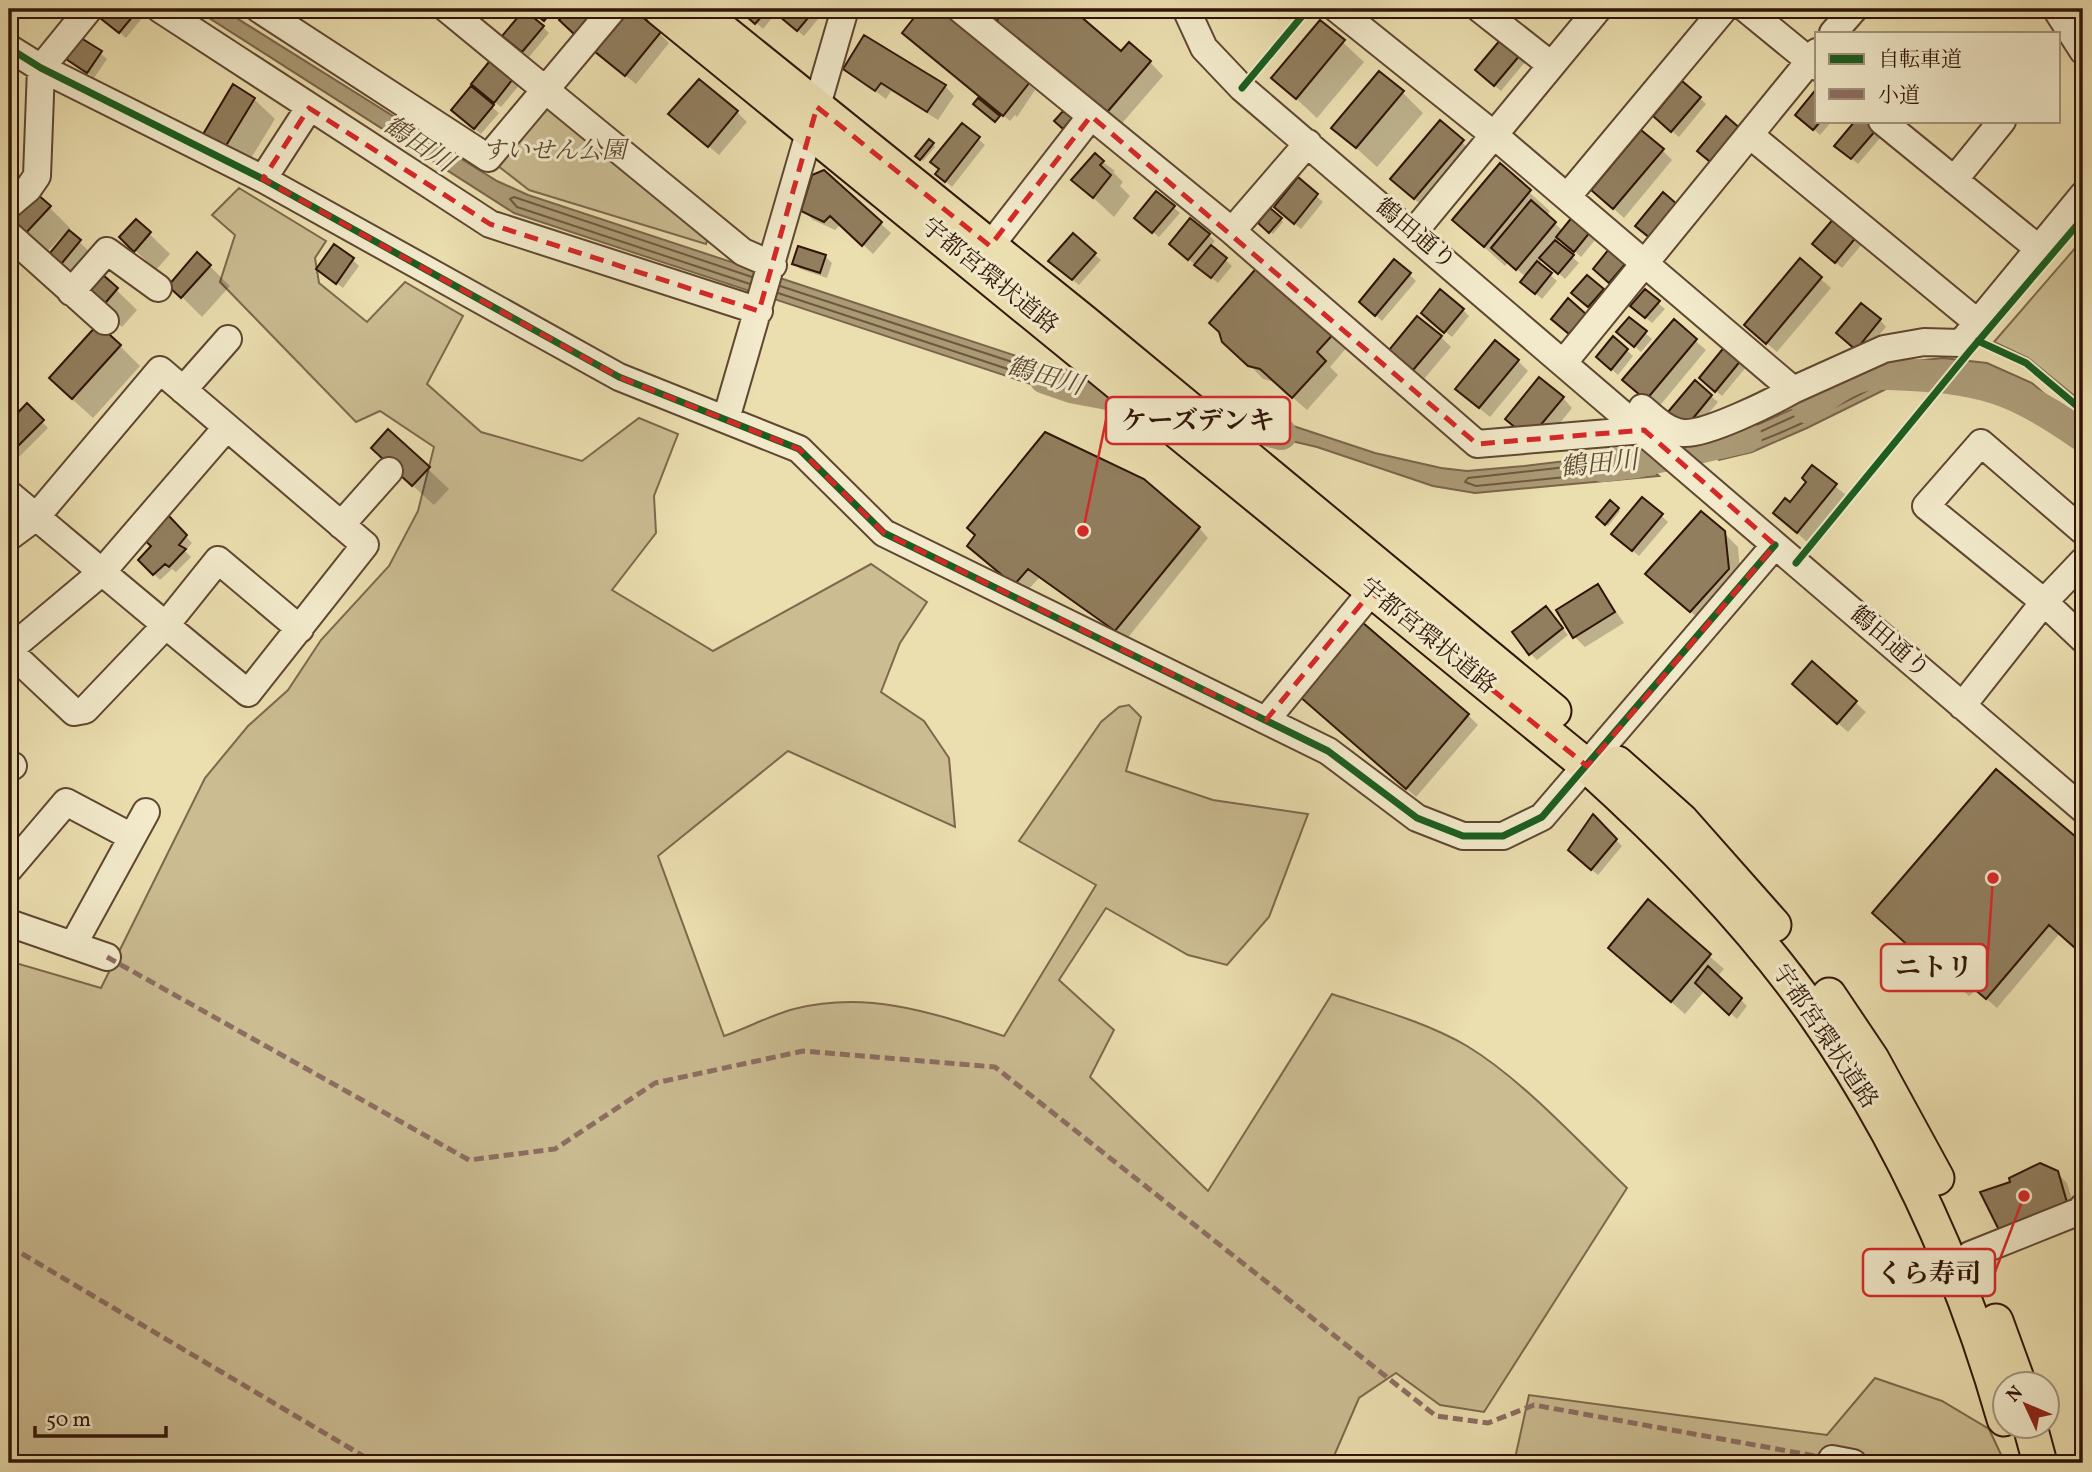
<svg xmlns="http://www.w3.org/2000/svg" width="2092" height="1472" viewBox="0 0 2092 1472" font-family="Vollkorn,'Noto Serif JP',serif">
<rect width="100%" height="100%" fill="#ebdeaf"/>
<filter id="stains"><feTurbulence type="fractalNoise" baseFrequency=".00286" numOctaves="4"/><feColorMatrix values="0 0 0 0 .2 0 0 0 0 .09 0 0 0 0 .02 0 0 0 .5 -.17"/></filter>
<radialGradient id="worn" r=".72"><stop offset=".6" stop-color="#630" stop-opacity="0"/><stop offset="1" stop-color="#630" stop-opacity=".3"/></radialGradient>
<path fill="#cbbc92" stroke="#7e684c" stroke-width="2" d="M546,90L712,226L706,244L529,190L488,158Z
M239,188L326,241L315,258L319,283L367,322L405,282L463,316L427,384L481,432L582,461L639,418L678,434L654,496L656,533L612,590L713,651L871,564L927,602L900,643L881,692L924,721L949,758L955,827L788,751L658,856L724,1036C747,1028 771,1015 794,1009C869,990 933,1013 1004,1036L1096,885L1019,841L1101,722L1119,707L1129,705L1141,717L1126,771L1213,800L1308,814L1269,917L1227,965L1188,955L1106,908L1059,980L1114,1030L1090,1077L1208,1191L1332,994C1377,1009 1426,1022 1467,1046C1523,1080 1579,1142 1627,1188L1484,1412L1440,1405L1396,1373L1359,1398L1331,1463H9V961L101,988L205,778L248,726L288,690L321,640L389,566L418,511L434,447L380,411L356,422L220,282L235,235L212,215Z
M2083,239V403L2028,358L1994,342Z
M1875,1378L1942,1401L1989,1429L2005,1463H1514L1529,1395L1827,1435Z"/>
<path fill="#ab9a76" stroke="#7a654a" stroke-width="2" d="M195,9H222L497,181L528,195L1068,373L1096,399L1049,390L514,213Z
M1943,358L1987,363L2032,383L2083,427V439L2037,400L1973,378L1938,373L1888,388L1807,428L1752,452L1719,460L1702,444L1732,436L1896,363Z
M1211,399L1375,453L1441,468L1467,471L1524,466L1632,453L1659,476L1475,493L1433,486L1317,447L1249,431Z"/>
<path fill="#0003" d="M111,9H137L143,17L126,38L103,18Z
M741,9H779L763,29Z
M787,9H808L819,18L804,36L781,16Z
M924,9H938L1035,90L1017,117L1015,115L1010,121L904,33Z
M1003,9H1070L1122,54L1150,62L1163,76L1117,129L999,14Z
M1266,9H1288L1279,20Z
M1321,22L1364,62L1317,118L1274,78Z
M543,27L549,33L529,57L511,42Z
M659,33L669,43L636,84L606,60Z
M100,53L107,59L94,78L69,59Z
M1519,56L1525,62L1501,91L1483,76Z
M493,59L521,83L501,107L479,90Z
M845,69L945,86L954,96L938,120L891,91L886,99Z
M471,89L499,113L481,134L459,117Z
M1817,91V121H1832L1820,135L1797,115Z
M1403,93L1423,113L1377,167L1334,128Z
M1700,98L1706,104L1679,137L1661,122Z
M254,99L275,119L245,168L204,135Z
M737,112L747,122L719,155L681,123Z
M1858,121H1863L1881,137L1858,164L1837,146Z
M1440,122L1483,162L1435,218L1392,178Z
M962,125L985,145L952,187L944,180Z
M930,142L935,147L923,161L918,156Z
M1662,150L1672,160L1624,218L1593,190Z
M1103,162L1115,171L1113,172L1123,182L1120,186L1130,196L1114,217L1074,180Z
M1500,166L1550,211L1547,216L1563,231L1574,219L1596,239L1581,257L1560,238L1556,243L1579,263L1565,279L1543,259L1538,264L1557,281L1542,299L1529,288L1526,277L1508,262L1505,266L1454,220Z
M824,172L891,233L873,254L841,224L835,230L813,220L803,210Z
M1298,180L1323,202L1301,229L1282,213Z
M38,196L70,228L45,254L13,223Z
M1173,207L1180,213L1159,237L1143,224Z
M1270,211L1283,222L1273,234L1260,223Z
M1835,219L1863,243L1842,268L1821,250Z
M136,221L170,254L156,270L121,237Z
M70,233L100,262L78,288L48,259Z
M1209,235L1215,241L1210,247L1232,266L1218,283L1177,250Z
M1073,236L1101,260L1079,285L1057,267Z
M799,248L826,257L832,263L827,278L800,269L794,263Z
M1609,252L1631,271L1617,288L1601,275Z
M197,254L230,286L202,317L170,285Z
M353,260L359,266L343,288L325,275Z
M1800,261L1831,288L1777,352L1756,334Z
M1261,267L1349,345L1330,367L1338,375L1307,410L1275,382L1263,379L1249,364Z
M1409,274L1416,281L1382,321L1367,308Z
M102,276L137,310L122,327L87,294Z
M1602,290L1609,296L1595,312L1580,299Z
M1658,303L1665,309L1652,323L1639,312Z
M1463,310L1469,316L1452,337L1429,319Z
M1880,320L1886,327L1863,354L1845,339Z
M1674,322L1706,350L1657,409L1625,380Z
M1645,333L1652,339L1641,352L1625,338Z
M1441,337L1451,347L1424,379L1401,360Z
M1614,339L1633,356L1618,375L1604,363Z
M120,346L140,366L93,418L72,399Z
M1726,348L1747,366L1722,396L1707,384Z
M1518,361L1528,371L1490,417L1467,398Z
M1695,383L1718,402L1693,432L1676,418Z
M1563,398L1572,408L1540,448L1517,429Z
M27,406L48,428L9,467V424Z
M388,431L449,489L434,505L393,468Z
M1813,468L1846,495L1807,542L1775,513L1791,504L1808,482Z
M1643,499L1668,522L1639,556L1620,540Z
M1610,503L1620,511L1608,526L1598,517Z
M168,518L192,543L185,551L191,557L176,572L172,569L160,580L140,560L153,546Z
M1199,528L1208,538L1126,640L1039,578L1025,593L969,546Z
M1724,533L1738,547L1741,583L1705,624L1661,587Z
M1598,586L1624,623L1585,647L1575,637Z
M1552,615L1568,635L1537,660L1531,654Z
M1812,664L1866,712L1848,732L1804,694Z
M1311,705L1468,715L1478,725L1416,797Z
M1996,772L2083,845V954L2060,933L1997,1008L1976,990L1969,996L1946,976L1940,960L1932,952L1924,959L1884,923Z
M1593,817L1622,846L1598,875L1576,857Z
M1648,902L1724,969L1717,977L1747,1006L1737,1019L1705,990L1685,1014L1624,961Z
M2057,1173L2067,1183L2077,1216L1983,1193Z"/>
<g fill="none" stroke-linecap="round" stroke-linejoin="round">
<path stroke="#6e583e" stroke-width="2" d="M750,284L517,207L510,199L514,197L752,277
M778,293L1050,383L1060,382L1058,377L780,286
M1869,382L1873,384L1872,388C1852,398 1753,451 1738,445L1740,441Z
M1629,460L1636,466L1635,470L1476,486L1465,482L1468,478Z"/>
<path stroke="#ab9a76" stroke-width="32" d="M1045,378L1071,387L1145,401
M1808,408C1821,399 1838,385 1853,379C1871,371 1891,374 1911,375C1987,378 2022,393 2083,436
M1189,409L1281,434
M1602,466L1637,462L1746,437"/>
</g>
<path fill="#917e5e" stroke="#301507" stroke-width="2" d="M111,9H137L138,10L119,33L100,18Z
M539,9L549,15L544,21L535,14Z
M569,9H596L574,34L559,20Z
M738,9H768L755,24Z
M784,9H811L814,11L797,31L779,16Z
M921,9H940L1030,82L1003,116L902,33Z
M1001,9H1072L1121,51L1129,42L1151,61L1103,117L998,26L997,13Z
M524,10L544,26L522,52L502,36Z
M636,12L661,32L625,76L594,51L624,14Z
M1320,20L1345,40L1296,99L1271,78Z
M864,35L946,85L927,112L881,83L875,91L843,69Z
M81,38L102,51L87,73L66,59Z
M1501,39L1520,55L1494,86L1475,70Z
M493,57L516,75L494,103L471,84Z
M1379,71L1404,91L1356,148L1331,128Z
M699,79L738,111L708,147L668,114Z
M1682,81L1701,97L1671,132L1653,116Z
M233,84L255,98L224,149L202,136Z
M471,86L494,105L474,129L451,110Z
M1817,88V121H1821L1813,130L1795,115Z
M978,98L1000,116L995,122L973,104Z
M1063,111L1072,118L1063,129L1054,121Z
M1726,116L1743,131L1714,165L1697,151Z
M1440,120L1464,140L1414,199L1390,179Z
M1855,121H1865L1876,130L1851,159L1834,146Z
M962,123L980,137L945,182L935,174L939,169L930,162Z
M1641,130L1664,149L1613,209L1591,190Z
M929,139L934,143L920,160L915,156Z
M1095,153L1104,161L1100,165L1111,175L1093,198L1071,180Z
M1500,163L1531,190L1484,247L1452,220Z
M824,170L882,222L862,246L830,216L824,222L801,211L812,175Z
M1298,177L1318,194L1294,224L1274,207Z
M1156,191L1175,206L1152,233L1134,218Z
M1663,192L1678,205L1650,238L1635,226Z
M37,194L51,206L24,235L11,223Z
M1531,200L1556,222L1516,270L1491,248Z
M1270,208L1282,218L1269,233L1258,223Z
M1573,216L1591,231L1574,252L1556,237Z
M1835,217L1858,235L1835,263L1812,244Z
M1190,218L1210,234L1188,260L1169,244Z
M136,219L151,232L134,252L119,237Z
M69,230L81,240L57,269L45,259Z
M1073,233L1096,253L1072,280L1048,261Z
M1555,240L1574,255L1558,274L1539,258Z
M334,244L354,258L336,284L316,269Z
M1211,245L1227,258L1211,278L1194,265Z
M798,246L826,255L820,273L792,264Z
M1609,249L1626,263L1609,283L1593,269Z
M197,252L211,265L181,298L168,286Z
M1800,258L1822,277L1766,344L1744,325Z
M1394,259L1411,273L1375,316L1359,302Z
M1537,261L1552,273L1535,294L1520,282Z
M1260,264L1337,330L1317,352L1326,361L1292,398L1260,369L1248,366L1222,342L1219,332L1209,323Z
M102,274L118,288L101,308L84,294Z
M1587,275L1604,289L1588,307L1571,293Z
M1440,289L1464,309L1444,333L1421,313Z
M1645,289L1660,301L1645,318L1630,306Z
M1568,298L1586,314L1569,334L1551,319Z
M1861,303L1881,319L1856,350L1836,333Z
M1417,316L1442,336L1413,370L1389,350Z
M1629,317L1647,331L1634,347L1616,332Z
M1674,319L1697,339L1646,400L1622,380Z
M98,324L121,345L72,399L49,378Z
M1613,336L1628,349L1611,370L1596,357Z
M1495,340L1519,360L1479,408L1455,389Z
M1726,345L1742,359L1715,392L1699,378Z
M1539,377L1564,397L1529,439L1505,419Z
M1695,380L1712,395L1686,427L1668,412Z
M27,403L44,420L9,455V422Z
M388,429L430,467L412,486L371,448Z
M1045,432L1144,479L1200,527L1115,631L1028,569L1014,585L967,546L975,535L967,528Z
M1812,465L1837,484L1797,533L1773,513L1785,498L1790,502L1806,482L1802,478Z
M1642,497L1663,514L1632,551L1611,534Z
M1610,500L1619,508L1605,525L1596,517Z
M1701,511L1725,531L1729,569L1690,612L1645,574Z
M168,515L187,535L179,545L186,549L169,567L165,564L153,575L138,560L151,546L144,540Z
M1598,584L1615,612L1573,638L1556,610Z
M1546,606L1563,628L1529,655L1512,632Z
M1362,622L1469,714L1406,789L1299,696Z
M1812,661L1857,701L1837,724L1792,684Z
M1996,769L2083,843V955L2049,925L1986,999L1965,981L1958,987L1934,966L1939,959L1921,944L1913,950L1872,913Z
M1593,814L1617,839L1591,870L1568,850Z
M1648,899L1711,954L1671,1002L1608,948Z
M1708,966L1742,998L1729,1015L1695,983Z
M2040,1163L2058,1171L2068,1206L2001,1234L1980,1192L2010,1182L2009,1178Z"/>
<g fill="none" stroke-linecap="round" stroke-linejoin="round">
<defs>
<path id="minor" d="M160,9L490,224L759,311
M259,9L488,158L613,9
M447,9L743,252L773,265
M960,9L1232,231L1477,444L1644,430
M1186,9L1204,48L1242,88L2083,809
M1337,9L1494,135L1793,390L1884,349L1924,342L1961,343L2083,195
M1480,9L1551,65
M1746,9L1817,67
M2056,9L2083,51
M1833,33L1854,9
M9,48L41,68L263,179L619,377L799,449L884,533L1328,751L1417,818L1463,836H1503L1542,817L1775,545
M1882,121L2039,249
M1750,135L1978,323
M263,179L309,108
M1954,180L2002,121
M1567,197L1724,9
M9,205L28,189L37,176L41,68L89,9
M1232,231L1308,143
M1413,233L1598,9
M9,235L105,321
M990,246L1091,116
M71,292L107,251L158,288
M1564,362L1817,52
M183,390L228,339
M1642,408C1654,418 1666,431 1683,433C1706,435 1772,402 1793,390
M726,419L845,9
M9,494C89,561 168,628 248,693L365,545L160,370L36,517L9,537
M341,525L389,471
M2083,531L1981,443L1926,506L2044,602L2083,639
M9,650L102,572L227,427
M9,651L74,712L85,710L165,626L218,560L300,629
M1962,706L2044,602L2083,561
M1266,720L1371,592
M9,764L13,766
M9,869L66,802L132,837
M9,923L107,957
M73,945L146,812
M1970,1255L2080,1211L2083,1207
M1830,1463L1832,1459L1853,1463"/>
<path id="major" d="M660,9L1587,766C1669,840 1749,921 1813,1012C1900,1135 1963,1275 2004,1419
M707,18L1083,321L1554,711
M1617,763L1681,820L1774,925
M1829,995L1872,1059L1937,1178
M1996,1321L2019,1384
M2030,1426L2040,1463"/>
</defs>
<use href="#minor" stroke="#5f4731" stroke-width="30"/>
<use href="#major" stroke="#301507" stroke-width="37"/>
<use href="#minor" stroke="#f2eacb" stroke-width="26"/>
<use href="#major" stroke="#ebdeaf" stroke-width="33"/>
<path stroke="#8d6e63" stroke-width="5" stroke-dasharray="10 5" stroke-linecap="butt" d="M107,957L469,1160L555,1149L655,1083L803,1051L995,1067L1436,1416L1488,1423L1534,1405L1832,1459
M9,1246L375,1463"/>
<defs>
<path id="cycleway" d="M9,48L41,68L263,179L619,377L799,449L884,533L1328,751L1417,818L1463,836H1503L1542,817L1775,545
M1242,88L1308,9
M1978,341L2026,363L2083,411
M1796,563L1969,352L2083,218"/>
</defs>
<use href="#cycleway" stroke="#f2eacb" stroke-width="11"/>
<use href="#cycleway" stroke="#1b5e20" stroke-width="7"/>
</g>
<path fill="none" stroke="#d62828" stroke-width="5" stroke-dasharray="14 9" stroke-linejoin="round" d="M817,107L990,246L1091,116L1477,444L1644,430L1775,545L1587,766L1371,592L1266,720L884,533L799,449L619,377L263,179L309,108L490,224L759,311Z"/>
<g text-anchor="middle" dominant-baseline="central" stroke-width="6" stroke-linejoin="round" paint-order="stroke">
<g font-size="24" font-style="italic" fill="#5e4731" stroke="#f2eacb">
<text x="554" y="152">すいせん公園</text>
</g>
<g font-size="24" fill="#301507" stroke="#f2eacb">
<text transform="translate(1415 235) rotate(40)">鶴田通り</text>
<text transform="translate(989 277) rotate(39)">宇都宮環状道路</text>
<text transform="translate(1427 637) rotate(39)">宇都宮環状道路</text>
<text transform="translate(1889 643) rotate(41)">鶴田通り</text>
<text transform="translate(1824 1037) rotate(56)">宇都宮環状道路</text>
</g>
<g font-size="26" font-style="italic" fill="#614a33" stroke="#f2eacb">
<text transform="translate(418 145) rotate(34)">鶴田川</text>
<text transform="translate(1045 377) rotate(16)">鶴田川</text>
<text transform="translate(1599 465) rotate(-6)">鶴田川</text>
</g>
</g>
<path fill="none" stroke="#d62828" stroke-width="2.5" d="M1083 531L1106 420M1993 878L1987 967M2024 1196L1995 1272"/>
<g fill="#d62828" stroke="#f2eacb" stroke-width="2.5">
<circle cx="1083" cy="531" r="7"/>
<circle cx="1993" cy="878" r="7"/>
<circle cx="2024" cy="1196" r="7"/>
</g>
<g fill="#f2eacb" stroke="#d62828" stroke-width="2.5">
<rect x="1106" y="397" width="184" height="47" rx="7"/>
<rect x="1881" y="944" width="106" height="47" rx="7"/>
<rect x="1863" y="1249" width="132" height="47" rx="7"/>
</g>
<g font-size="26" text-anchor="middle" font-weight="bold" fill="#301507">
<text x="1198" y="429">ケーズデンキ</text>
<text x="1934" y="976">ニトリ</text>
<text x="1929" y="1282">くら寿司</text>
</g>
<rect width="2092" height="1472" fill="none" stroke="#ebdeaf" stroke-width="35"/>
<rect x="10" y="10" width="2071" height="1451" fill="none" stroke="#301507" stroke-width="3.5"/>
<rect x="18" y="18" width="2057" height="1437" fill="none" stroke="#301507" stroke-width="2"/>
<rect x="1815" y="32" width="245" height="91" fill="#f2eacb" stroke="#a4957d" stroke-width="2"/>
<rect x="1829" y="54" width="35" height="10" fill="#1b5e20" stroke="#a4957d" stroke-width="2"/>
<text x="1878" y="66" font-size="21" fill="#301507">自転車道</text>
<rect x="1829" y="89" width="35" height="10" fill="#8d6e63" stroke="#a4957d" stroke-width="2"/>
<text x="1878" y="102" font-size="21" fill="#301507">小道</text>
<g transform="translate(2026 1405) rotate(314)"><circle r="33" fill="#f2eacb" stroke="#a4957d" stroke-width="2"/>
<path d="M0-5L12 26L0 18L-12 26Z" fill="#8f2418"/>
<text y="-10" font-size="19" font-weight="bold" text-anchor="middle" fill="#301507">N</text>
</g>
<path d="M35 1426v10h131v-10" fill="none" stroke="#301507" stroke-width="3.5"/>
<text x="46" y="1426" font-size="21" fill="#301507" stroke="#f2eacb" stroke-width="5" paint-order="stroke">50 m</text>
<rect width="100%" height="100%" filter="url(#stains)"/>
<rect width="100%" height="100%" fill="url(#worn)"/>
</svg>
